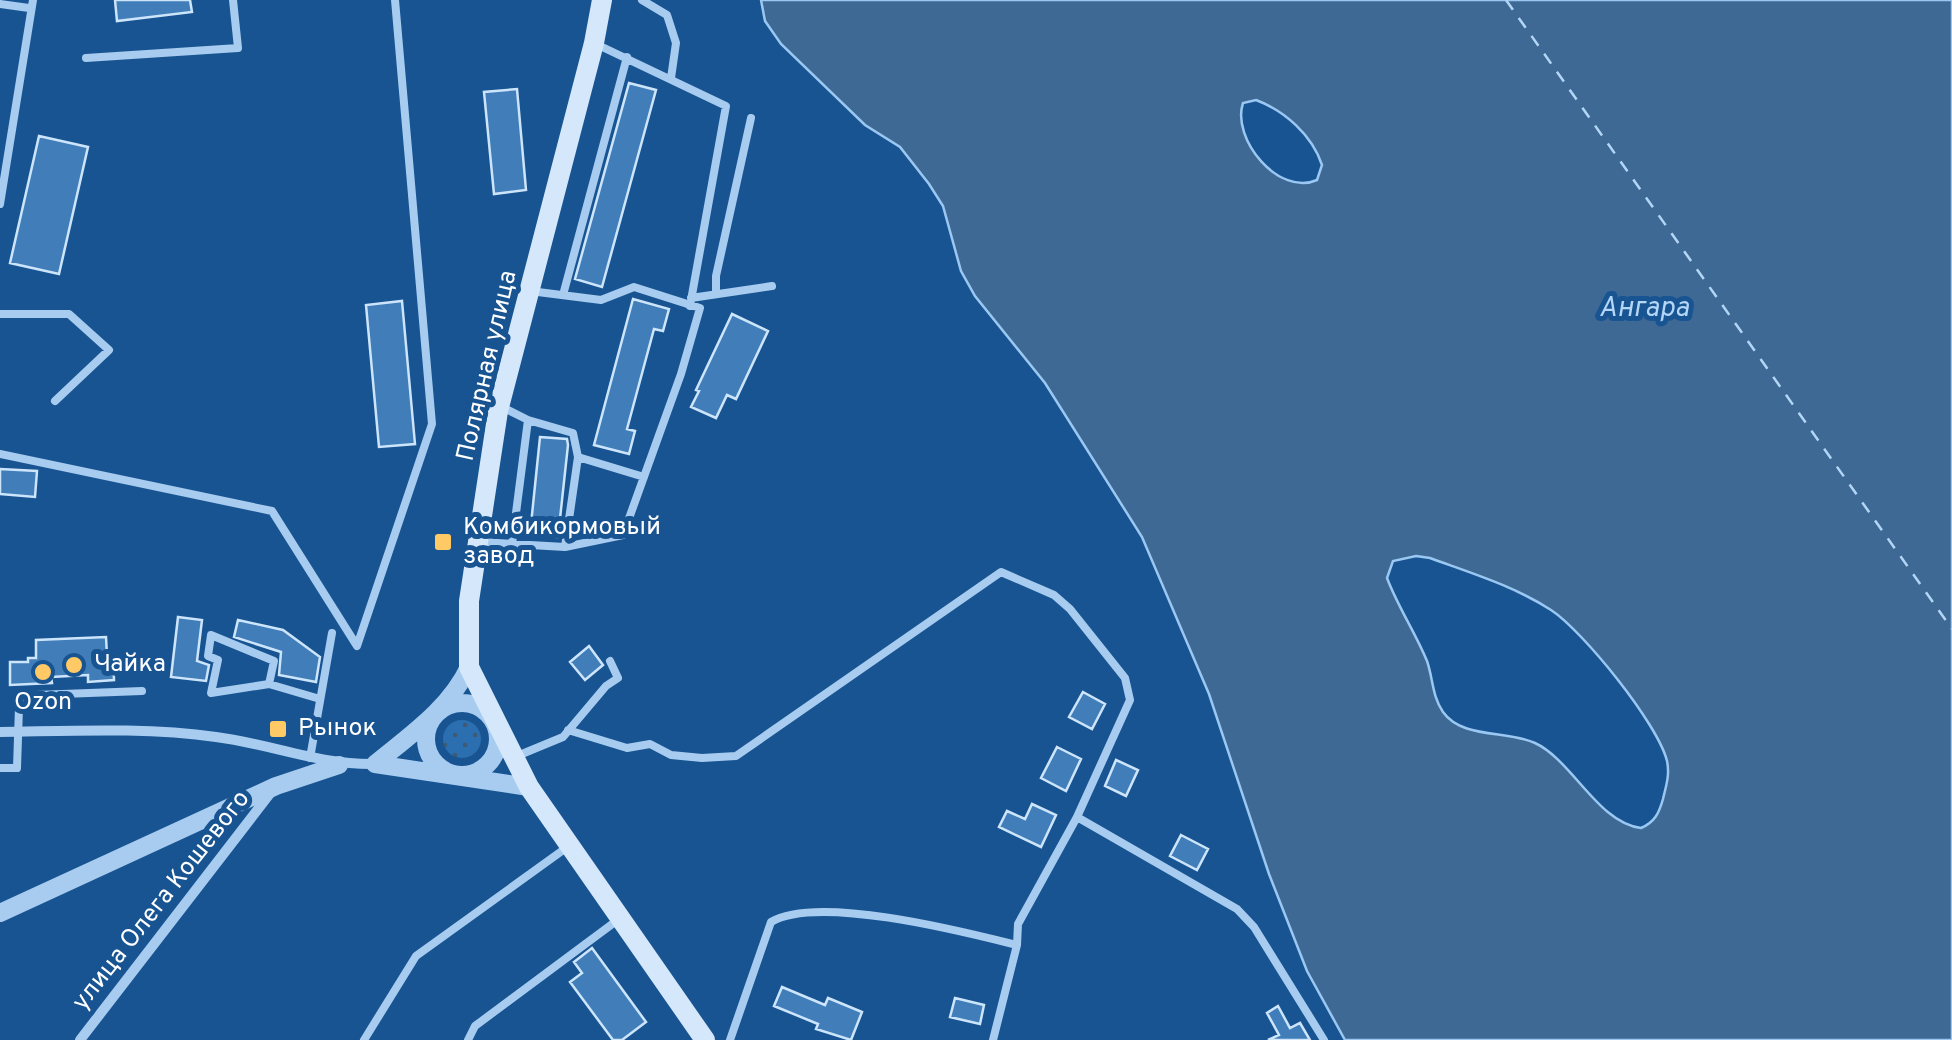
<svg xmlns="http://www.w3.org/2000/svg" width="1952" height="1040" viewBox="0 0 1952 1040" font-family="Overpass,sans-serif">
<defs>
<pattern id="grass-dots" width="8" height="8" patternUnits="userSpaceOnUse" patternTransform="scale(2.5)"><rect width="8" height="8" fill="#2b6fb0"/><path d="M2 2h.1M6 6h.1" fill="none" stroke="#3f5a74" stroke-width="1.8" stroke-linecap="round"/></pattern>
</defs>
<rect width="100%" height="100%" fill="#185491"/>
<path fill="url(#grass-dots)" d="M443 739a19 19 0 1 1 38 0a19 19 0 1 1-38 0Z"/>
<path fill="#3e6995" stroke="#9ac8f2" stroke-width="2.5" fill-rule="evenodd" d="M761,0H1952V1040H1345L1307,971L1269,874L1209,694L1142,537L1045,383L975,296L961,271L943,206L929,184L900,147L865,125L781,44L765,21ZM1256,100C1285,111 1312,135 1322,165L1317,180C1279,197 1231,139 1243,103ZM1416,556L1430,558C1471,573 1514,586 1551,610C1583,631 1658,724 1667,761C1670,775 1666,786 1663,799C1659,813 1655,822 1641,828C1598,823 1572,760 1535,743C1507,730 1462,739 1443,712C1432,696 1433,678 1427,661C1415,632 1398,607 1387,578L1393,561Z"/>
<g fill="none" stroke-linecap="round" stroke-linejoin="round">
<path stroke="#b3d6f6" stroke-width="2.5" stroke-dasharray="12 10" stroke-linecap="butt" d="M1506,0L1952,629"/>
</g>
<path fill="#417eb9" stroke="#cde5fb" stroke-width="2.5" d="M115,0H190L192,12L117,21Z
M629,83L656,90L602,287L575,279Z
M517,89L526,190L494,194L484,92Z
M39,136L88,147L59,274L10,263Z
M633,299L669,309L663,331L654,329L627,429L635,431L629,454L594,445Z
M402,301L415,444L379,447L366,305Z
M732,314L768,331L736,399L727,395L716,418L691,407L699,391L696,390Z
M540,437L567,439L568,445L558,537L530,534Z
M0,469L37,471L35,497L0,494Z
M178,617L202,620L197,661L209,665L206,681L171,677Z
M238,620L283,630L320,657L316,682L279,675L281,652L234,637Z
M106,637L107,655H113L114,680L88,682V675L51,677L52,683L10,685V662H28V658H36V640Z
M589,646L603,665L585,680L570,662Z
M1083,692L1105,704L1092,729L1069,717Z
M1057,747L1081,759L1066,791L1041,778Z
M1116,760L1138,770L1126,796L1105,786Z
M1032,804L1056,815L1041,847L999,827L1007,811L1025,819Z
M1181,835L1208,849L1197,870L1170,856Z
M592,948L646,1022L622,1040H613L570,982L582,973L574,962Z
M782,987L825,1005L828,998L862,1012L851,1040L816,1029L818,1024L774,1006Z
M955,998L984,1005L980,1024L950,1017Z
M1278,1006L1290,1028L1300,1023L1310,1040H1268L1279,1035L1267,1013Z"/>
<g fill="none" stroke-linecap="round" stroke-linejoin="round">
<path stroke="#a7ccf0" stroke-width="8" d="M642,0L667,15L676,43L671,78
M0,4L29,8
M598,45L726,106L690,306
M86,58L238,48L233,0
M0,204L33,0
M716,293V276L751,118
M563,295L627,57
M691,298L772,286
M0,314H69L109,350L55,401
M500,406L528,420L512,544
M528,420L573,433L578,457L644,477
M0,454L272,511L357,646L432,424L395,0
M480,542L565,547L623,535L681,374L700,308L634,287L601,300L530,291
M565,547L578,457
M269,684L211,693L218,660L208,656L211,635L274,661L269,684L320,699
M568,730L627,748L650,744L671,755L702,758L736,756L1001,572L1054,595L1070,609L1125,678L1130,700L1077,817
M517,756L563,737L606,686L618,678L610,661
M310,758L332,633
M0,768H17L19,707L36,695L142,691
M364,1040L416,956L566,848
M468,1040L475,1026L619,919
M730,1040L771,922C817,894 965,932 1017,945L1018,924L1077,817L1237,909L1254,927L1324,1040
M993,1040L1017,945"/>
<path stroke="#a7ccf0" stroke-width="10" d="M0,732C71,731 145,727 216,737C271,744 319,765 375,764
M80,1040L272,791"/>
<path stroke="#a7ccf0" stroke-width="18" d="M426 739a36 36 0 1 1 72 0a36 36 0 1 1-72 0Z
M375,764L529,787
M375,764C410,735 449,709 469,667
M0,913L276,786L339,765"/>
<path stroke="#d5e7fb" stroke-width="20" d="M602,0L594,43L498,411L469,601V667L529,787L705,1040"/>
</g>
<g fill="#ffc965" stroke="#185491" stroke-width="4">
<rect x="433" y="532" width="20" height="20" rx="5"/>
<circle cx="74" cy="665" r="10"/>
<circle cx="43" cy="672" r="10"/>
<rect x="268" y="719" width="20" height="20" rx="5"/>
</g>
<g text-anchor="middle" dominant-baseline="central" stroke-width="10" stroke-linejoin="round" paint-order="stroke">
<g font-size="25" fill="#fff" stroke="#185491">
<text transform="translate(488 366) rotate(-77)">Полярная улица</text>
<text transform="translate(162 901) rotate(-52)">улица Олега Кошевого</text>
</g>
<g font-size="25" fill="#fff" stroke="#185491" text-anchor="start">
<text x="463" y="528">Комбикормовый<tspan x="463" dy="29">завод</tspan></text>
<text x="94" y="665">Чайка</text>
<text x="43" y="703" text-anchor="middle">Ozon</text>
<text x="298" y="729">Рынок</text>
</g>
<g font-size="28" font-style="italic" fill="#b3d6f6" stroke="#185491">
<text x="1644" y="309">Ангара</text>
</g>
</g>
</svg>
